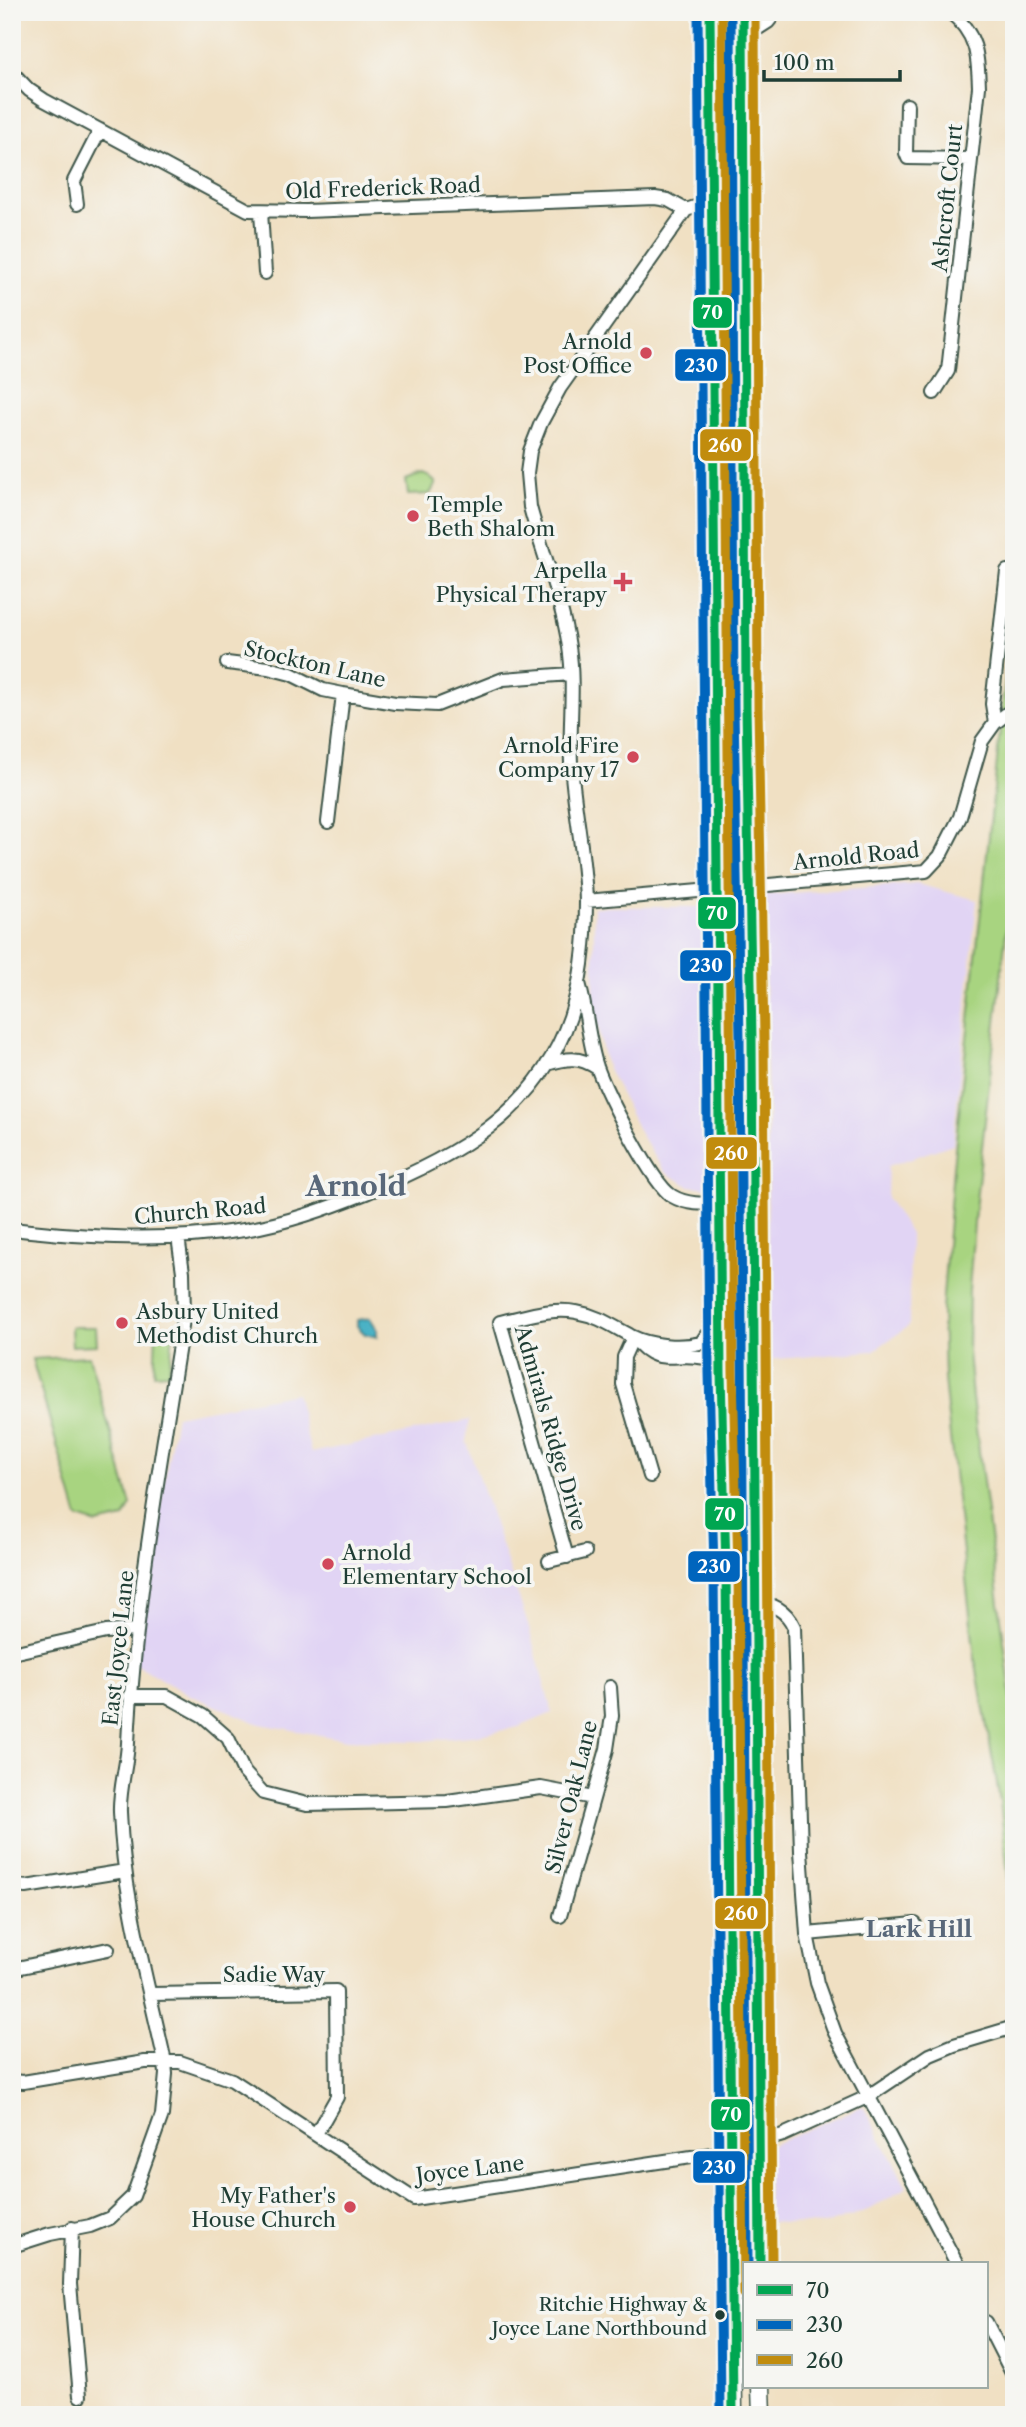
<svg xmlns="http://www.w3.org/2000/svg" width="1026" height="2427" viewBox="0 0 1026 2427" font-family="'Libre Caslon Text',serif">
<rect width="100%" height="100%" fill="#f6f6f2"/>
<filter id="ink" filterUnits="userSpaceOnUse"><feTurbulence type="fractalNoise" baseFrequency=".0143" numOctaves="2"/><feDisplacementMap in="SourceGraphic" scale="14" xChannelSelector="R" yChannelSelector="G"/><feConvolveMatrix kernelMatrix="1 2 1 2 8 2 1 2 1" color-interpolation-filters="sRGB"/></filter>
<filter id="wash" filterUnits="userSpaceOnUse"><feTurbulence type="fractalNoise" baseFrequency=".00686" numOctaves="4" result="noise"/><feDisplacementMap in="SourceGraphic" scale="28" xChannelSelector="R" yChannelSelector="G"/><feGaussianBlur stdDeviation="1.57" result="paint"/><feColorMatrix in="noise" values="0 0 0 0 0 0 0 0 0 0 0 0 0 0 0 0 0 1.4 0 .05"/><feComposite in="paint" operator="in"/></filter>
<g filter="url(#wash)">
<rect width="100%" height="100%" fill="#f0e0c3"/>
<path fill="#e1d4f4" d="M917,884L977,900L953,1144L888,1166L887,1198L910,1234L909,1326L873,1351L767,1360L768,1106L763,895Z
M594,907H706L709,1188L689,1186L665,1172L640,1134L605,1062L594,1006Z
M296,1393L311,1453L470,1420L466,1440L528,1625L552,1713L519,1727L479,1735L422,1741L347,1740L260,1724L190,1695L132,1662L176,1416Z
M863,2106L907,2187L871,2209L824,2225L768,2222L767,2147Z"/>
<path fill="#a8d480" stroke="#64885a" stroke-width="2" d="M422,474L428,476L436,483L430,494L408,495L406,480Z
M1014,582V862L975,1210L969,1290L968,1351L972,1398L1014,1717V1933L1000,1801L975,1659L949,1428L944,1379L942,1310L953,1167L996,771Z
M71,1327H96L97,1345L72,1346Z
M173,1334L169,1373L154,1374L156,1335Z
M89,1356L131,1505L124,1518L97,1524L78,1518L32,1359Z"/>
<path fill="#47b1c5" stroke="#33777c" stroke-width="2" d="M370,1318L377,1329V1337L365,1334L357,1326V1320Z"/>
</g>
<g filter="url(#ink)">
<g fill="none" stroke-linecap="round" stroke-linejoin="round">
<defs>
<path id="minor" d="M743,38L768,22L776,12
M12,72L29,90L44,100L248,210L306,211L655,198L668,200L686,210
M907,105L906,153L908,158L971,159
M77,204L74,181L100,130
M261,212L265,273
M934,393L948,371L979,87C978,55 977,34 950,12
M227,663L268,668L291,674L323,690L343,694L395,703L437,705L503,679L571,674
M995,723L992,704L1007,571
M328,822L343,694
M586,901L926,871L940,856L960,817L982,741L995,723L1014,708
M579,983C587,1011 588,1040 597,1067C606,1092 652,1184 672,1196C687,1205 703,1204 720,1203
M547,1064C567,1058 579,1056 597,1068
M12,1229C89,1238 167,1242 244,1230C287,1223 326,1209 366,1193C455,1157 537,1113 570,1017C582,981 586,939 586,902C585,856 574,809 571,763C569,725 575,685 569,647C562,599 542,553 530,507L527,473L530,451L541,423L560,388L686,210L695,207H711
M633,1337L624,1357L623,1384L650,1476
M633,1337C658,1369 673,1351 705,1358L721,1373
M567,1557L500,1322C524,1317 552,1307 576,1312C599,1316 612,1326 631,1336C651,1346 680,1348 701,1343L720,1315
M549,1561L585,1552
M755,1600C773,1605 786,1609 794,1627L801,1851L807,1934L817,1983L835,2033L957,2264
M12,1653L106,1632L136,1630
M130,1696H167L203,1716L228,1738L244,1772L263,1793L307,1804L447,1801L541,1788L593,1798
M12,1881L19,1886L26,1887L125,1871
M560,1916L607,1749L612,1716L610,1687
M807,1934L915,1924
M12,1969L108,1949
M150,1994L336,1991L337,2097L316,2134
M12,2081L23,2082L145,2062H180L232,2080L414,2199L731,2151
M759,2142L783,2135L867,2097L930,2055L954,2045L1014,2027
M72,2228L70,2284L80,2396
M12,2246L50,2234L90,2226L110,2218L133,2196L162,2115L166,2074L165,2062C147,1979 123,1896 120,1812C119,1789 127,1766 128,1743C135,1599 162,1456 184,1313L183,1272L178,1237
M986,2322L1014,2377"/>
<path id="highway" d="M710,12L721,1373L726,1570L733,2415
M743,12L746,707L752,1039L760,2264
M761,2387L762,2415"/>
</defs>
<use href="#minor" stroke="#3e5549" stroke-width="16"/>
<use href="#highway" stroke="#3e5549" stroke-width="21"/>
<use href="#minor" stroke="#fff" stroke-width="12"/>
<use href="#highway" stroke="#fff" stroke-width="18"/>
<defs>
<path id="bus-1" d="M710,12L721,1373L726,1570L733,2415
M743,12L746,707L752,1039L760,2264"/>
<path id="bus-2" d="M698,12L709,1373L714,1570L721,2415
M731,12L734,707L740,1039L748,2264"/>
<path id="bus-3" d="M722,12L733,1373L738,1570L744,2294
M755,12L758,707L764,1039L772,2264"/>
</defs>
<use href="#bus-1" stroke="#f6f6f2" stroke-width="14"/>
<use href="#bus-2" stroke="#f6f6f2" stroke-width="14"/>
<use href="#bus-3" stroke="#f6f6f2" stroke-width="14"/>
<use href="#bus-1" stroke="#00a651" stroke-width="9"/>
<use href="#bus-2" stroke="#0065bd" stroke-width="9"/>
<use href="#bus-3" stroke="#c18c0d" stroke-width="9"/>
</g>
</g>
<g fill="#d1495b" stroke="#f6f6f2" stroke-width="2.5">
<circle cx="646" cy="353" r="7"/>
<circle cx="413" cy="516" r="7"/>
<path d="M619.5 571.5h7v7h7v7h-7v7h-7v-7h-7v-7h7z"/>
<circle cx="633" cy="757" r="7"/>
<circle cx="122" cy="1323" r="7"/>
<circle cx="328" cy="1564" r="7"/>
<circle cx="350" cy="2207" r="7"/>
</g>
<circle fill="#1f3d34" stroke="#f6f6f2" stroke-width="2.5" cx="720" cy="2315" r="6"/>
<g text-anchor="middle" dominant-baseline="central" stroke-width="7" stroke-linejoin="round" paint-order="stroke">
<g font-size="19" fill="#1f3d34" stroke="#f6f6f2" text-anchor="end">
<text x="707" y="2304">Ritchie Highway &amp;<tspan x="707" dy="24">Joyce Lane Northbound</tspan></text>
</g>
<g font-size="21" fill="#1f3d34" stroke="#f6f6f2">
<text transform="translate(383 188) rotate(-2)">Old Frederick Road</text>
<text transform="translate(947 198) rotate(-84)">Ashcroft Court</text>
<text transform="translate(315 664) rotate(13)">Stockton Lane</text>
<text transform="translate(856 856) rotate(-6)">Arnold Road</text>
<text transform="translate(200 1211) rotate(-5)">Church Road</text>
<text transform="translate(551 1428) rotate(74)">Admirals Ridge Drive</text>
<text transform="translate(118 1648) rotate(-84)">East Joyce Lane</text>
<text transform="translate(571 1797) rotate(-76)">Silver Oak Lane</text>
<text x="274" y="1974">Sadie Way</text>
<text transform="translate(470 2169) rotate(-7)">Joyce Lane</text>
</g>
<g font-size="21" fill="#1f3d34" stroke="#f6f6f2" text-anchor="end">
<text x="632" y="341">Arnold<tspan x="632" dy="24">Post Office</tspan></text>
<text x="427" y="504" text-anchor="start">Temple<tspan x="427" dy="24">Beth Shalom</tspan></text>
<text x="607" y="570">Arpella<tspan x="607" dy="24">Physical Therapy</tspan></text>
<text x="619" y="745">Arnold Fire<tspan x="619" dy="24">Company 17</tspan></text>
<text x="136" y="1311" text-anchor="start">Asbury United<tspan x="136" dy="24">Methodist Church</tspan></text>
<text x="342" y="1552" text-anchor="start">Arnold<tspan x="342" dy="24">Elementary School</tspan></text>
<text x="336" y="2195">My Father's<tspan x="336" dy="24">House Church</tspan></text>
</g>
<g font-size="23" font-weight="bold" fill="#59687a" stroke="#f6f6f2">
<text x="919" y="1929">Lark Hill</text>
</g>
<g font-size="28" font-weight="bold" fill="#59687a" stroke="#f6f6f2">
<text x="356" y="1186">Arnold</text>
</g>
</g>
<g stroke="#f6f6f2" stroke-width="2.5">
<rect x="692" y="296" width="41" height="33" rx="7" fill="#00a651"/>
<rect x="674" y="348" width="53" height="34" rx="7" fill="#0065bd"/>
<rect x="699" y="428" width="53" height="34" rx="7" fill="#c18c0d"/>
<rect x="697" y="896" width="40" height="34" rx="7" fill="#00a651"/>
<rect x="679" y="949" width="53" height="33" rx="7" fill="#0065bd"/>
<rect x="705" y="1136" width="53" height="34" rx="7" fill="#c18c0d"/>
<rect x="704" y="1497" width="41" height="34" rx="7" fill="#00a651"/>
<rect x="687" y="1550" width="54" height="33" rx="7" fill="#0065bd"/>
<rect x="714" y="1897" width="53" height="33" rx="7" fill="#c18c0d"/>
<rect x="710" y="2098" width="41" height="33" rx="7" fill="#00a651"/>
<rect x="692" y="2150" width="54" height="34" rx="7" fill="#0065bd"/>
</g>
<g font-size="19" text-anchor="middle" font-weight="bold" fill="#fff">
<text x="712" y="319">70</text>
<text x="701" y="372">230</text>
<text x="725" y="452">260</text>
<text x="717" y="920">70</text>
<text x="706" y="972">230</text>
<text x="731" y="1160">260</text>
<text x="725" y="1521">70</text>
<text x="714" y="1573">230</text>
<text x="741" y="1920">260</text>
<text x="731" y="2121">70</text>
<text x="719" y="2174">230</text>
</g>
<rect width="1026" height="2427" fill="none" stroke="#f6f6f2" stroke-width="42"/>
<rect x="743" y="2262" width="245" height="126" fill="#f6f6f2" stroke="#a0aca6" stroke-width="2"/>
<rect x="757" y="2285" width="35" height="10" fill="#00a651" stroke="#a0aca6" stroke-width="2"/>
<text x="806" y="2298" font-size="21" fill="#1f3d34">70</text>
<rect x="757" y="2320" width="35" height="10" fill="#0065bd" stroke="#a0aca6" stroke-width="2"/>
<text x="806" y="2332" font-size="21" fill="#1f3d34">230</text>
<rect x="757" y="2355" width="35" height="10" fill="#c18c0d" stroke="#a0aca6" stroke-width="2"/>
<text x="806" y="2368" font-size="21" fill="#1f3d34">260</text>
<path d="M764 70v10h136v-10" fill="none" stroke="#1f3d34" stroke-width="3.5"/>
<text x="774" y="70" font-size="21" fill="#1f3d34" stroke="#f6f6f2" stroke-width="5" paint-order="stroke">100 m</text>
</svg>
